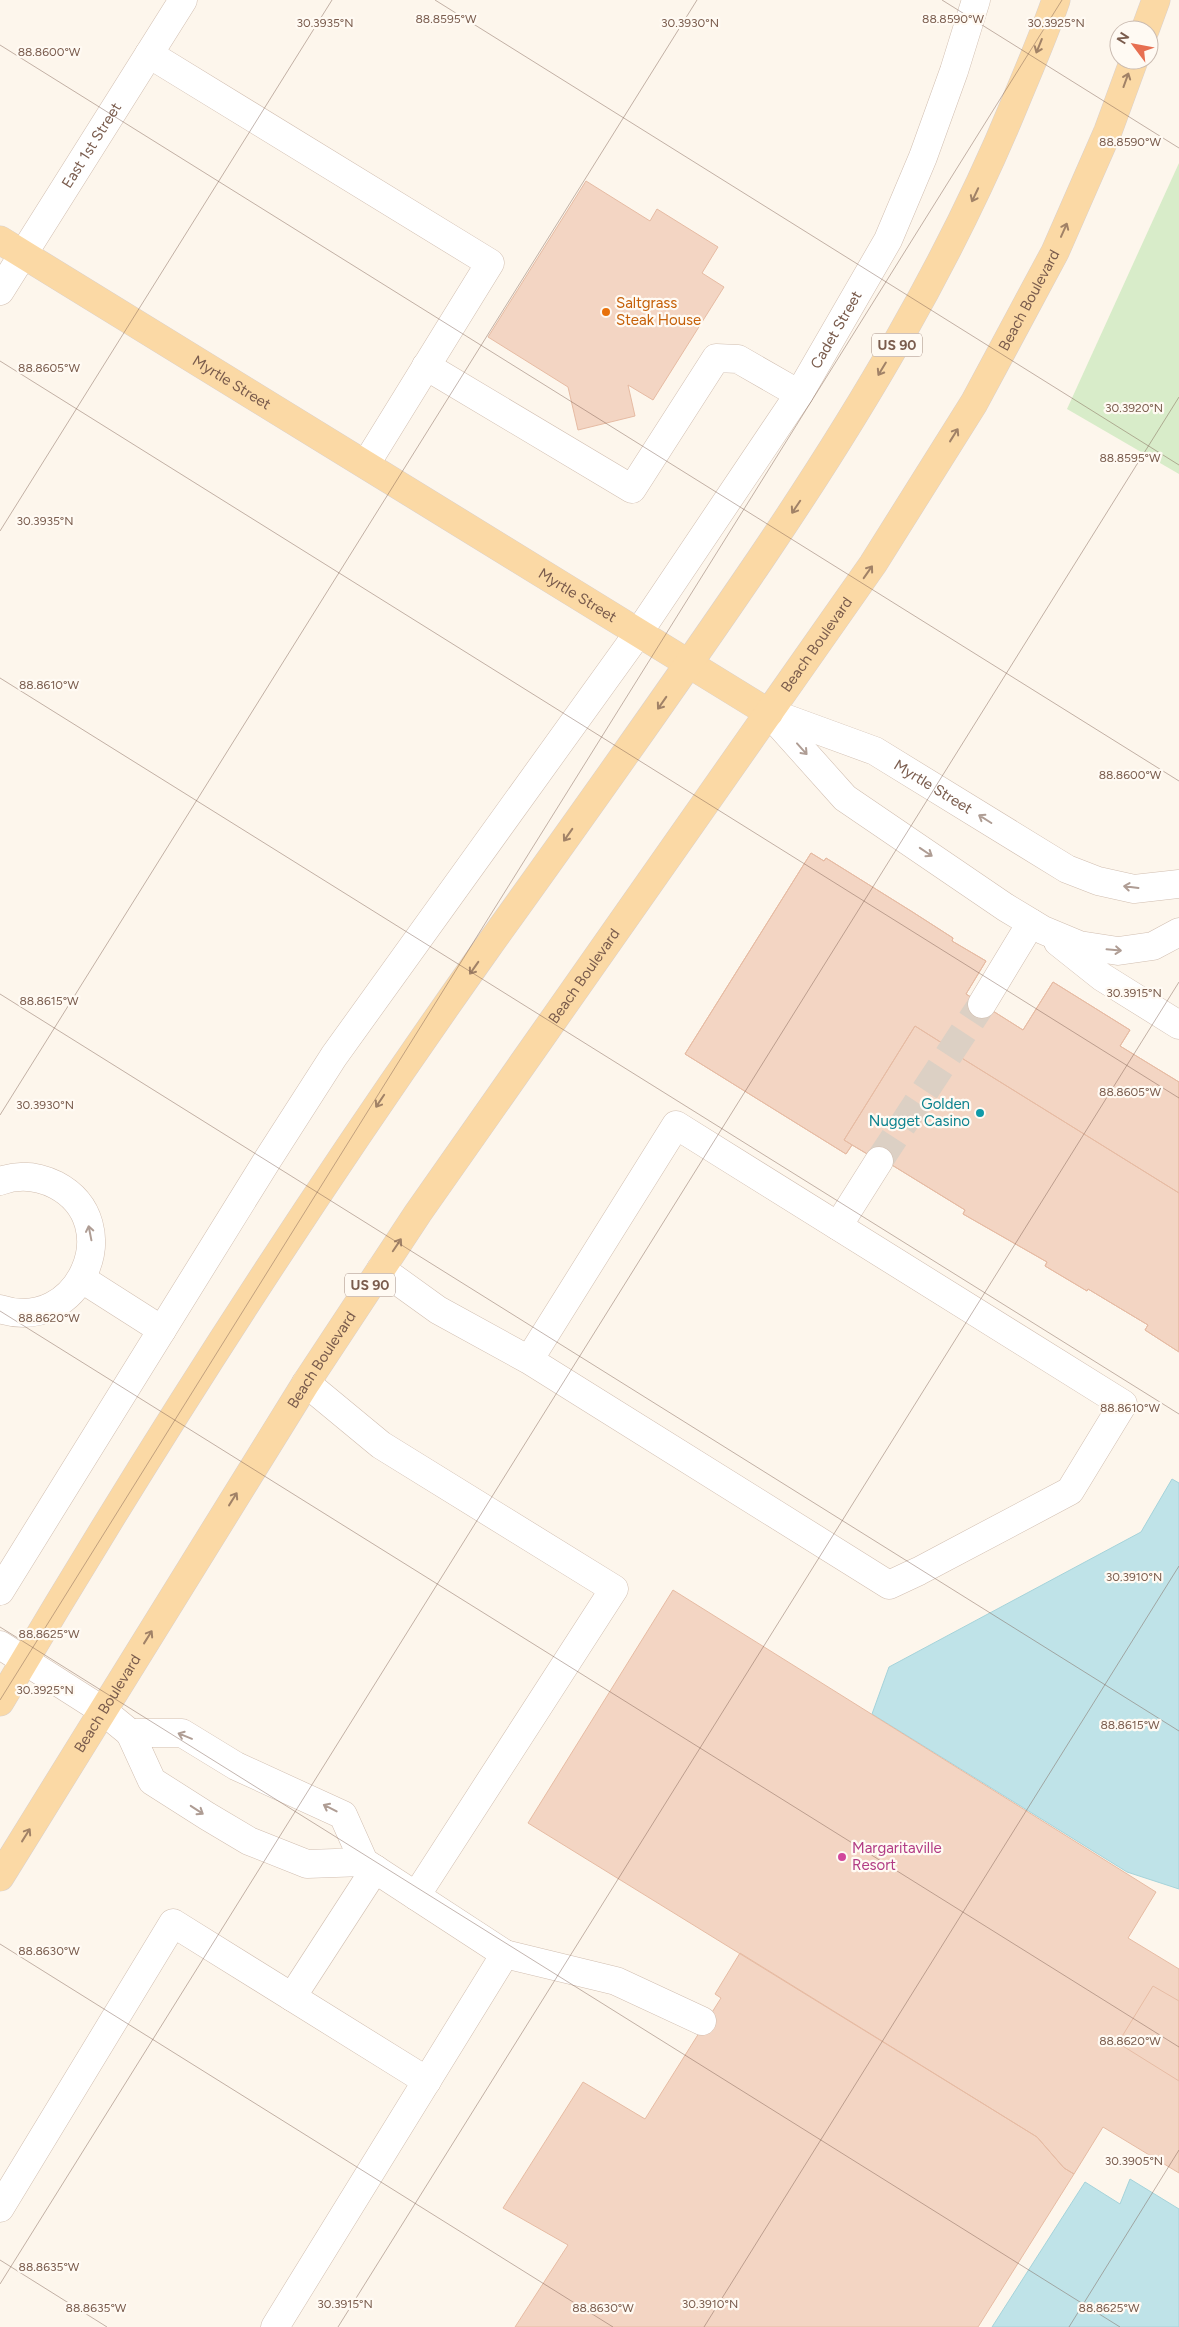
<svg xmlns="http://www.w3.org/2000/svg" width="1179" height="2327" viewBox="0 0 1179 2327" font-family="Figtree,sans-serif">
<rect width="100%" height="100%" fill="#fdf6ec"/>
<path fill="#d8ecc9" d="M1179,163V474L1067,409Z"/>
<path fill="#bfe3e8" stroke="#a5d3da" d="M1172,1479L1179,1483V1889L1127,1872L872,1714L889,1667L1141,1532Z
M1130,2179L1179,2209V2327H992L1085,2182L1120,2204Z"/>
<path fill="#f3d5c3" stroke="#e6bba3" d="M586,181L650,221L657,209L718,247L702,273L724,287L653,400L628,385L635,416L578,430L568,387L488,337Z
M811,853L824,861L826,858L911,911L953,938L952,941L986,961L966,994L1023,1030L1053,982L1130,1030L1120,1046L1179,1082V1193L960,1057L961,1055L915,1026L844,1140L852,1145L846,1154L685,1054Z
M811,853L824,861L826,858L911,911L953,938L952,941L986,961L966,994L1023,1030L1053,982L1130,1030L1120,1046L1179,1082V1352L1145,1330L1148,1325L1088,1289L1087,1291L1045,1266L1047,1262L963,1214L965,1210L887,1162L879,1161L852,1145L846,1154L685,1054Z
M915,1026L961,1055L960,1057L1179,1193V1352L1145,1330L1148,1325L1088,1289L1087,1291L1045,1266L1047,1262L963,1214L965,1210L887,1162L879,1161L844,1140Z
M673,1590L1156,1892L1128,1938L1179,1969V2173L1103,2127L1074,2174L1064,2168L1037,2137L528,1823Z
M740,1953L1037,2137L1064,2168L1074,2174L978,2327H515L568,2245L503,2208L583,2082L645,2119L721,1998L715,1994Z
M1153,1986L1179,2001V2081L1118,2043Z"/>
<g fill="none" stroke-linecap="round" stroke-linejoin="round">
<path stroke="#dcd0c4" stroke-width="28" stroke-dasharray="28 14" stroke-linecap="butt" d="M879,1161L982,1004"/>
<defs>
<g id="minor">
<path d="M149,54L490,263L366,464"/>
<path id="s1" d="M0,291L183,0"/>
<path d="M426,366L632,489L716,358L738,359L799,394"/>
<path d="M769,713L845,798L1005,907L1043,930L1079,945L1118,951L1153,946L1179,932"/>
<path id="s2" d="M771,713L875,751L1067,869L1098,881L1134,889L1179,884"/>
<path d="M1058,942L1102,977L1179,1025"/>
<path d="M982,1004L1031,923"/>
<path d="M0,1181C19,1174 38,1176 56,1185C128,1223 79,1335 0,1309"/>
<path d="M838,1226L879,1161"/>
<path d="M381,1269L438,1310L529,1360L889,1585L919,1571L1070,1491L1123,1404L676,1125L529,1360"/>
<path d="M82,1279L162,1330"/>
<path d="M306,1383L381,1445L614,1589L416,1896"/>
<path id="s3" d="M0,1591L268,1159L334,1056L639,632L799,394L888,240L923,157L954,71L976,0"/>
<path d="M0,1645L102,1710L130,1733"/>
<path d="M505,1954L616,1981L702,2021"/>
<path d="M292,1997L375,1869"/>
<path d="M0,2208L173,1923L427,2081"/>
<path d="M275,2327L505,1954L364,1862L307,1864L249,1841L207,1816L152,1781L130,1733H182L236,1766L343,1815L364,1862"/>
</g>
<g id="major">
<path d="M1145,30L1156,0"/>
<path id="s4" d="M0,240L769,713"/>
<path d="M0,1702C152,1444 314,1192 487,948C579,820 671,691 760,560C858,415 948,266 1015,103C1029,69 1044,35 1056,0"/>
<path id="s5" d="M0,1877L306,1383L418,1213L873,564L974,403L1055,252L1108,131L1134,60"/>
</g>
</defs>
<use href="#minor" stroke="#d1beb0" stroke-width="29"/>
<use href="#major" stroke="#dad1cd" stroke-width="29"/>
<use href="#minor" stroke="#fff" stroke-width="28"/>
<use href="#major" stroke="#fbd9a5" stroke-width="28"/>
</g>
<defs><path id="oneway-shaft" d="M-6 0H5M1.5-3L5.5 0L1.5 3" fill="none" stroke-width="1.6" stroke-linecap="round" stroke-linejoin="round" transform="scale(1.25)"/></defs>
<g stroke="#a18267">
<use href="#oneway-shaft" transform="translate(1039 46) rotate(112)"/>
<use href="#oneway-shaft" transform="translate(1126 80) rotate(-70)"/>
<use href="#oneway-shaft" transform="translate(975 195) rotate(115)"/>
<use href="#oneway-shaft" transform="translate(1064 230) rotate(-66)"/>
<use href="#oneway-shaft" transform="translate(882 369) rotate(121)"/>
<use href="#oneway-shaft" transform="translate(954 435) rotate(-58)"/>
<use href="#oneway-shaft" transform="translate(796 507) rotate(124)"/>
<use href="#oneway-shaft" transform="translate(868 572) rotate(-55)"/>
<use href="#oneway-shaft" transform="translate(662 703) rotate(125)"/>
<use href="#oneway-shaft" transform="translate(568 835) rotate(125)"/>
<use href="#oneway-shaft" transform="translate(474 968) rotate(125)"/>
<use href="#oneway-shaft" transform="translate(380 1101) rotate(124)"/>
<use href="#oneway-shaft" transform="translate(397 1245) rotate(-56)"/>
<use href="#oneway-shaft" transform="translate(233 1499) rotate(-58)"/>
<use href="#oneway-shaft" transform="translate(148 1637) rotate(-58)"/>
<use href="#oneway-shaft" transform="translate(26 1835) rotate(-58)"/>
</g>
<g stroke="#af9d94">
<use href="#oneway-shaft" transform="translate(802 749) rotate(48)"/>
<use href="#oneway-shaft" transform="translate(985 819) rotate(-148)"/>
<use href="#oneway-shaft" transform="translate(926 852) rotate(34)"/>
<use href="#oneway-shaft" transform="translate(1131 887) rotate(-173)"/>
<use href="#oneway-shaft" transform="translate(1114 950) rotate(5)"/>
<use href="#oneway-shaft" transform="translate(90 1233) rotate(-101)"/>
<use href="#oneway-shaft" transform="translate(185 1736) rotate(-158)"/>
<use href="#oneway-shaft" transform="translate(330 1808) rotate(-153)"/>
<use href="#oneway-shaft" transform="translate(197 1810) rotate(33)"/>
</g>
<path fill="none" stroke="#7a5c4d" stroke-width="1" stroke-opacity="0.45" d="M435,0L1179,465M942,0L1179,148M0,45L1179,781M0,361L1179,1098M0,531L332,0M0,678L1179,1414M0,994L1179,1731M0,1115L697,0M0,1311L1179,2047M0,1627L1120,2327M0,1700L1062,0M0,1944L613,2327M0,2260L107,2327M0,2284L1179,397M338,2327L1179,982M704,2327L1179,1566M1069,2327L1179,2150"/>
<circle fill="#e8710a" stroke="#fffaf3" stroke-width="2" cx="606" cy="312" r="5"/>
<circle fill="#0f9aa8" stroke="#fffaf3" stroke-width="2" cx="980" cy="1113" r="5"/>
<circle fill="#d1479c" stroke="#fffaf3" stroke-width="2" cx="842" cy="1857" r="5"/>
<g text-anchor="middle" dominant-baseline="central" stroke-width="4.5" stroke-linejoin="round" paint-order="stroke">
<g fill="#fffaf3" stroke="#a28b7f" stroke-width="1">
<rect x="872" y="333.5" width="50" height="23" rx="4"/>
<rect x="345" y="1273.5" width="50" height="23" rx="4"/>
</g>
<g font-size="14" font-weight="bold" fill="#7a5c4d">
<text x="897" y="345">US 90</text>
<text x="370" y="1285">US 90</text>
</g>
<g font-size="15" fill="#7a5c4d" stroke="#fffaf3">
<text stroke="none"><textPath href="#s1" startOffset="172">East 1st Street</textPath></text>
<text stroke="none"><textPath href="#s5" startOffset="1884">Beach Boulevard</textPath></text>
<text stroke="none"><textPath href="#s3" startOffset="1514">Cadet Street</textPath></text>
<text stroke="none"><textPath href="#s4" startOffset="272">Myrtle Street</textPath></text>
<text stroke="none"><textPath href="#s4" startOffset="678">Myrtle Street</textPath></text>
<text stroke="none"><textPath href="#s5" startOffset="1479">Beach Boulevard</textPath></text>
<text stroke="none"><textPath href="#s2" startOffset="179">Myrtle Street</textPath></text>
<text stroke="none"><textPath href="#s5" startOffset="1074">Beach Boulevard</textPath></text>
<text stroke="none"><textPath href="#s5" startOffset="609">Beach Boulevard</textPath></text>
<text stroke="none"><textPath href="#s5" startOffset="204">Beach Boulevard</textPath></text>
</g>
<g font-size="15" fill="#c56008" stroke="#fffaf3" text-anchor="start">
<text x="616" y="303">Saltgrass<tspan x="616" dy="17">Steak House</tspan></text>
</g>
<g font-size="15" fill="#0d838f" stroke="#fffaf3" text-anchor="end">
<text x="970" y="1104">Golden<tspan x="970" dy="17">Nugget Casino</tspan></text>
</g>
<g font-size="15" fill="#b23c85" stroke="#fffaf3" text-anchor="start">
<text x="852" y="1848">Margaritaville<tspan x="852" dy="17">Resort</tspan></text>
</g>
</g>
<g font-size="12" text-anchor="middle" fill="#7a5c4d" stroke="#fffaf3" stroke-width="4.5" stroke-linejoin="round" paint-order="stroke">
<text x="446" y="23">88.8595°W</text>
<text x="953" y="23">88.8590°W</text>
<text x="325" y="27">30.3935°N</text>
<text x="690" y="27">30.3930°N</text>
<text x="1056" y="27">30.3925°N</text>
<text x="49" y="56">88.8600°W</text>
<text x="1130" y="146">88.8590°W</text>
<text x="49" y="372">88.8605°W</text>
<text x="1134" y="412">30.3920°N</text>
<text x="1130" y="462">88.8595°W</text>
<text x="45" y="525">30.3935°N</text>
<text x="49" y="689">88.8610°W</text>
<text x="1130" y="779">88.8600°W</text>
<text x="1134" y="997">30.3915°N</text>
<text x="49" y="1005">88.8615°W</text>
<text x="1130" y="1096">88.8605°W</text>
<text x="45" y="1109">30.3930°N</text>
<text x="49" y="1322">88.8620°W</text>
<text x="1130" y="1412">88.8610°W</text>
<text x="1134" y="1581">30.3910°N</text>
<text x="49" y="1638">88.8625°W</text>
<text x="45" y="1694">30.3925°N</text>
<text x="1130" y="1729">88.8615°W</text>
<text x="49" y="1955">88.8630°W</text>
<text x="1130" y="2045">88.8620°W</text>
<text x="1134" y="2165">30.3905°N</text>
<text x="49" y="2271">88.8635°W</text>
<text x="345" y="2308">30.3915°N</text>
<text x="710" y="2308">30.3910°N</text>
<text x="96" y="2312">88.8635°W</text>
<text x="603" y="2312">88.8630°W</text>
<text x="1109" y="2312">88.8625°W</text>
</g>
<g transform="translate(1134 45) rotate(302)"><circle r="24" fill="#fffaf3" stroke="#cabbb1"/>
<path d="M0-4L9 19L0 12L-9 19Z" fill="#e76f51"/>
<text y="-8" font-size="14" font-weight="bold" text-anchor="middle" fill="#7a5c4d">N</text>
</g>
</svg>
